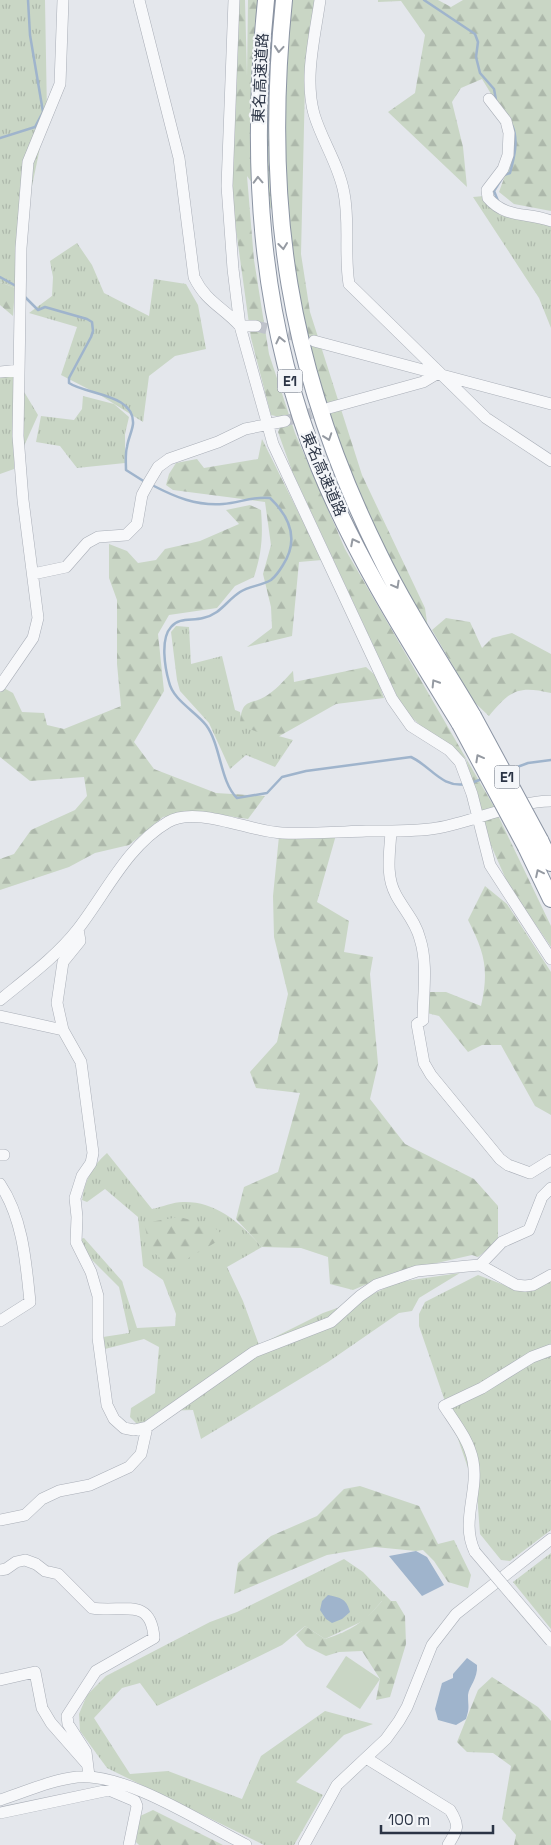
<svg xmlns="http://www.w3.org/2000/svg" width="551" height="1845" viewBox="0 0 551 1845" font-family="'Space Grotesk','Noto Sans JP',sans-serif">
<defs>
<pattern id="grass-tufts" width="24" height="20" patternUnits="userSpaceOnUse" patternTransform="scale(1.25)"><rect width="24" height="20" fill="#c9d6c5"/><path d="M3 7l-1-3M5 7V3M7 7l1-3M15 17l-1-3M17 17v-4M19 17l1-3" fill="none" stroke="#adb8ab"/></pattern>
<pattern id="forest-firs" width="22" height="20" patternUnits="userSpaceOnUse" patternTransform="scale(1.25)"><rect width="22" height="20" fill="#c9d6c5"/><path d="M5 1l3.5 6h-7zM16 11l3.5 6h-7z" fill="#adb8ab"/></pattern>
</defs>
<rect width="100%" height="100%" fill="#e4e7ec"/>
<path fill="url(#grass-tufts)" d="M0,0H45L47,114L17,258L15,288L0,282Z
M484,196L500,215L549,222L551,225V328L539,298L473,197Z
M77,243L92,265L104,293L149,316L154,279L186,284L198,305L206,349L175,356L149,376L143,422L100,395L61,375L77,327L29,313L52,296L53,277L50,261Z
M14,374V469L0,474V377Z
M23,390L38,415L24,446Z
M83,396L114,404L129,417L125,434V463L77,468L60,446L36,442L41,416L74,420L82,409Z
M176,626L189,627L191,664L222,656L235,710L240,712L242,726L293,740L275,767L246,755L230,769L209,723L180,691L177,680L171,632Z
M107,1153L152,1209C162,1207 173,1202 183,1202C217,1201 241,1224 262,1247L227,1267L243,1301L259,1345L323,1313L360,1300L398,1282L460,1273L419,1298L412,1311L399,1313L328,1362L201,1439L193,1410L159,1411L139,1426L130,1417L131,1408L155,1393L159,1347L144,1339L101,1350L103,1337L129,1333L119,1287L83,1251L76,1240L84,1238L122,1281L137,1328L175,1326L176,1314L163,1280L143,1266L138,1217L105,1189L87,1202L82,1200C85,1180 92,1166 107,1153Z
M478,1275L517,1290L551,1279V1530L510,1561L501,1560L480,1534L477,1494L419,1326V1314L425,1302Z
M551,1553V1629L513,1582Z
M344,1559L363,1572L391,1601H382L365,1620L325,1639L305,1626L282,1645L157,1706L140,1683L122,1688L94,1718L130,1774L168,1771L242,1799L261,1756L325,1711L373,1724L344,1735L296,1782L323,1795L294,1845H264L107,1768L80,1731L79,1714L87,1695L106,1676L210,1622L237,1612Z"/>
<path fill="url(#forest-firs)" d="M237,0H245L247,76L248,0H318L305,84L301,254L310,312L362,475L425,608L428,629L373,531L312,369L289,233L247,176L254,260L269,354L295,433L345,549L493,805L551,926V947L508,884L490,843L466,759L422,727L403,709L292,471L278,432L280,427L289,426L285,415L280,417L271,415L251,338L233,208L229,130Z
M378,0H438L451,7L463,0H551V211L514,204L499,192L511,159L512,128L482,79L461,88L452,102L463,147L467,187L388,112L415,93L425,35L401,1L378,2Z
M0,282L15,288L13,316L0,305Z
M262,439L322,560L299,562L292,636L247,647L272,628L271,607L263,574L271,545L265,502L173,490L166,485L169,474L176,463L197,459L204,468L258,459Z
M250,505L261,510C263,536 262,552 254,577L235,586L217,608L169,615L158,634L164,691L134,742L154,769L216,793L265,796L248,819L195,811L163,817L129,845L95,853L69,867L0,890V859L14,854L31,830L75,810L87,796L84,777L30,781L0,757V686L13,693L22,712L44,713L47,725L64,729L121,706L117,664V600L109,578V544L127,551L138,563L156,560L165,549L200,541L239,524L226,510Z
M446,618L470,622L482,648L492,638L512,633L551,654V693C517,685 510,691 489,716L474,702L432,630Z
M366,667L376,676L384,698L336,704L276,738L240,726C241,695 252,707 269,694C278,688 285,679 293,671L294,682Z
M336,835L317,902L349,921L344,952L373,957L370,974L378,1064L370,1099L405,1144L474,1179L498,1206V1241L478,1257L472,1255L393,1273L353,1290L330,1284L328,1257L301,1248L262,1247L236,1219L244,1187L278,1172L300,1093L256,1088L250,1072L277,1042L288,994L274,937L273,896L279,836Z
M485,886L507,904L551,972V1115L535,1106L501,1045H482L468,1052L439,1016L427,1013V992H446L481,1006C489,970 485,953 468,920Z
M179,1217L199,1222L207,1221L225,1237L171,1268L150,1249L144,1223Z
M360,1486L419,1506L438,1544L454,1540L471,1575L468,1588L448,1582L434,1561L423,1550L416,1551L375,1547L327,1555L234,1594L238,1563L271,1536L317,1516L344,1489Z
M382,1601H396L405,1616L406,1644L390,1697L376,1700L380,1679L362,1651L339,1652L326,1656L306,1646L296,1635L305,1626L325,1639C351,1631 364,1622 382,1601Z
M492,1677L538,1707L551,1721V1845H514L516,1835L502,1819L511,1766L493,1753L467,1752L457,1742L478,1690Z
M153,1810L223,1845H139L136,1842L138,1817Z"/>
<path fill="#c9d6c5" d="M346,1656L380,1679L360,1709L326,1687Z"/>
<path fill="#9fb4cc" d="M416,1551L427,1557L444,1585L422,1596L389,1556Z
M328,1595C341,1598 346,1598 350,1612L342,1619L332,1623L326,1619L320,1610L322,1601Z
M467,1658L477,1665C478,1679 469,1686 468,1695C468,1707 470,1707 466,1719L456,1725L438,1720L435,1709L442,1683L453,1678V1674Z"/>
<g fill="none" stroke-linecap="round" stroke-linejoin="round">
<path stroke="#9fb4cc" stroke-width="2.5" d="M424,0L475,34L478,42L476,57L480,73L494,89L496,100
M0,138L35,127L43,112L30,35L28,0
M498,201L494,191L504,175L510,173C514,158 519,140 512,125
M0,277L16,286
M24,296L38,310L45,307L87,319L92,322L93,331L91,337L69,378V383C87,395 135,394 133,424C132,432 128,439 127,447C125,454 126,463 126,470L145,482
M152,485C175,497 196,506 223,504C239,503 253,496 270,498C290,517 299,540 283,565C280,570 276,576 271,580C261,586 249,586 240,592C226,601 221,614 203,618C192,621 179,617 171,627C160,639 165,668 169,682C173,700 195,711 206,725C221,745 220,782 237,798L267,793L282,777L306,771L411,757C432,767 441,788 466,784
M509,770L528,763L551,760
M471,783L482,779"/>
<path stroke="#bfc3cb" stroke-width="11" stroke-dasharray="11 5.5" stroke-linecap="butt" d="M256,326L305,338
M285,421L326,409"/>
<defs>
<path id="minor" d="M139,0L179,158L194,277C206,302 223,307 240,326L273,444L392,699L411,726L449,750L460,762L472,794L490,865L551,959
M234,0L227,186L233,269L240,326H256
M320,0C315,36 304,78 314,114C322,141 339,165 344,193C350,223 344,254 349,284L486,418L551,461
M489,99L506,121L509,133L508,155L503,169L487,190L488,198C506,219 528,212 551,221
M314,341L551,404
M0,372L19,370
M329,408L423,382L438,373
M33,574L66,567L87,543L98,537L126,535L137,524L142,495L149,482L158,467L169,459L218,442L245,429L285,421
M0,686L33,638L38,618L23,500L18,436L21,248L28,162L60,84L63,0
M391,831C390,852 385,875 396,895C404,910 416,922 420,939C428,964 423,994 423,1020L417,1024L424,1063L431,1075L500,1159L508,1165L530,1173L551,1160
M78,929L80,941L63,962L57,1003L63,1030L81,1062L93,1153L91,1163L82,1176L75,1198L77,1217L76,1242L91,1272L98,1296V1338L107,1405L114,1419L124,1428L134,1430L147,1427L254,1352L331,1322L360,1296L376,1285L417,1271L468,1266L480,1265L516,1285L525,1286L533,1285L551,1275
M0,1000C27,978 57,956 78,929C106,893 127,846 168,822C196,805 251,832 282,833C310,834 338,832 366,831C389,831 414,832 437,828C473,822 517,801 551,801
M0,1016L63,1030
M0,1155H4
M0,1184C23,1218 26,1263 30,1302L0,1321
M480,1265L502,1242L529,1230L542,1197L551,1188
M0,1520L25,1515L42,1499L59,1491L90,1485L129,1467L141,1454L147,1427
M475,1552C460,1522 479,1492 473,1461C469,1440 455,1423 444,1406L482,1388L532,1357L551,1350
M0,1570L6,1569L16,1562L25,1560L36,1564L45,1571L58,1574L92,1608C123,1613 151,1596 154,1638L96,1671L67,1716L68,1724L86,1752L89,1776
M0,1680L35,1672L42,1708L51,1723L87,1764
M366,1758L450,1810C460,1826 458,1829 448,1845
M0,1800C25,1792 51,1780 77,1777C125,1772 202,1823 246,1845
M0,1813L109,1790L135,1801L137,1806L129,1845
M304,1845L337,1785L386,1739L399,1721L407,1707L432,1645L456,1614L551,1539"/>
<path id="highway" d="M266,0C250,159 258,317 319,467C356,558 409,641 460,724
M284,0C263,203 288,371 379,554C406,610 441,662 473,716
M540,840L551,863
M526,847L551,899"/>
</defs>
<use href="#minor" stroke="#a9aeb7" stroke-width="12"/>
<use href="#highway" stroke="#8b94a3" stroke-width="18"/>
<use href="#minor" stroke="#f7f8fa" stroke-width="11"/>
<use href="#highway" stroke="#fff" stroke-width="16"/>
<defs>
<path id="minor-bridge" d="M475,1552L551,1641"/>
<path id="highway-bridge" d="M473,716L540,840
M460,724L526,847"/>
</defs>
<use href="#minor-bridge" stroke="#a9aeb7" stroke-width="12" stroke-linecap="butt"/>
<use href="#highway-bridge" stroke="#8b94a3" stroke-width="18" stroke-linecap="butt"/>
<use href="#minor-bridge" stroke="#f7f8fa" stroke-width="11"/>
<use href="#highway-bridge" stroke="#fff" stroke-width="16"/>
</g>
<defs><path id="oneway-chevron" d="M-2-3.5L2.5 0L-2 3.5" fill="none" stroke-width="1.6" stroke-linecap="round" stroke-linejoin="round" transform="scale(1.25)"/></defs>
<g stroke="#959aa2">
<use href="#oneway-chevron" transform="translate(279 49) rotate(95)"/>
<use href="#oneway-chevron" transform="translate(258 180) rotate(-92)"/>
<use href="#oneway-chevron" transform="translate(283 246) rotate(83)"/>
<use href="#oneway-chevron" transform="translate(280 340) rotate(-103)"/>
<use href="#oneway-chevron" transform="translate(328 437) rotate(71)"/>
<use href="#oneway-chevron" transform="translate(354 542) rotate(-117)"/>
<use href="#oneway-chevron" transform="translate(396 585) rotate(61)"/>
<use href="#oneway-chevron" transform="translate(435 683) rotate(-122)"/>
<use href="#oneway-chevron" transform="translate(479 758) rotate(-119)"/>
<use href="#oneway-chevron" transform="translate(539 873) rotate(-116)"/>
</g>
<g text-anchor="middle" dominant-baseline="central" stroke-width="4.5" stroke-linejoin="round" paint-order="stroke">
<g fill="#f4f6f9" stroke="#676e7b" stroke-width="1">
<rect x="277.5" y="369.5" width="25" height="23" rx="4"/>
<rect x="494.5" y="765.5" width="25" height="23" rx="4"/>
</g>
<g font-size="14" font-weight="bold" fill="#2b3445">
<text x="290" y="381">E1</text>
<text x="507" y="777">E1</text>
</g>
<g font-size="15" fill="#2b3445" stroke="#f4f6f9">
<text transform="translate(260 78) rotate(-87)">東名高速道路</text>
<text transform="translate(324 474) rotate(67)">東名高速道路</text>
</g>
</g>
<path d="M381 1825v8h112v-8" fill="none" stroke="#2b3445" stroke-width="2.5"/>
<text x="388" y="1825" font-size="15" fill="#2b3445" stroke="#f4f6f9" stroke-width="4" paint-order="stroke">100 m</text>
</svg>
